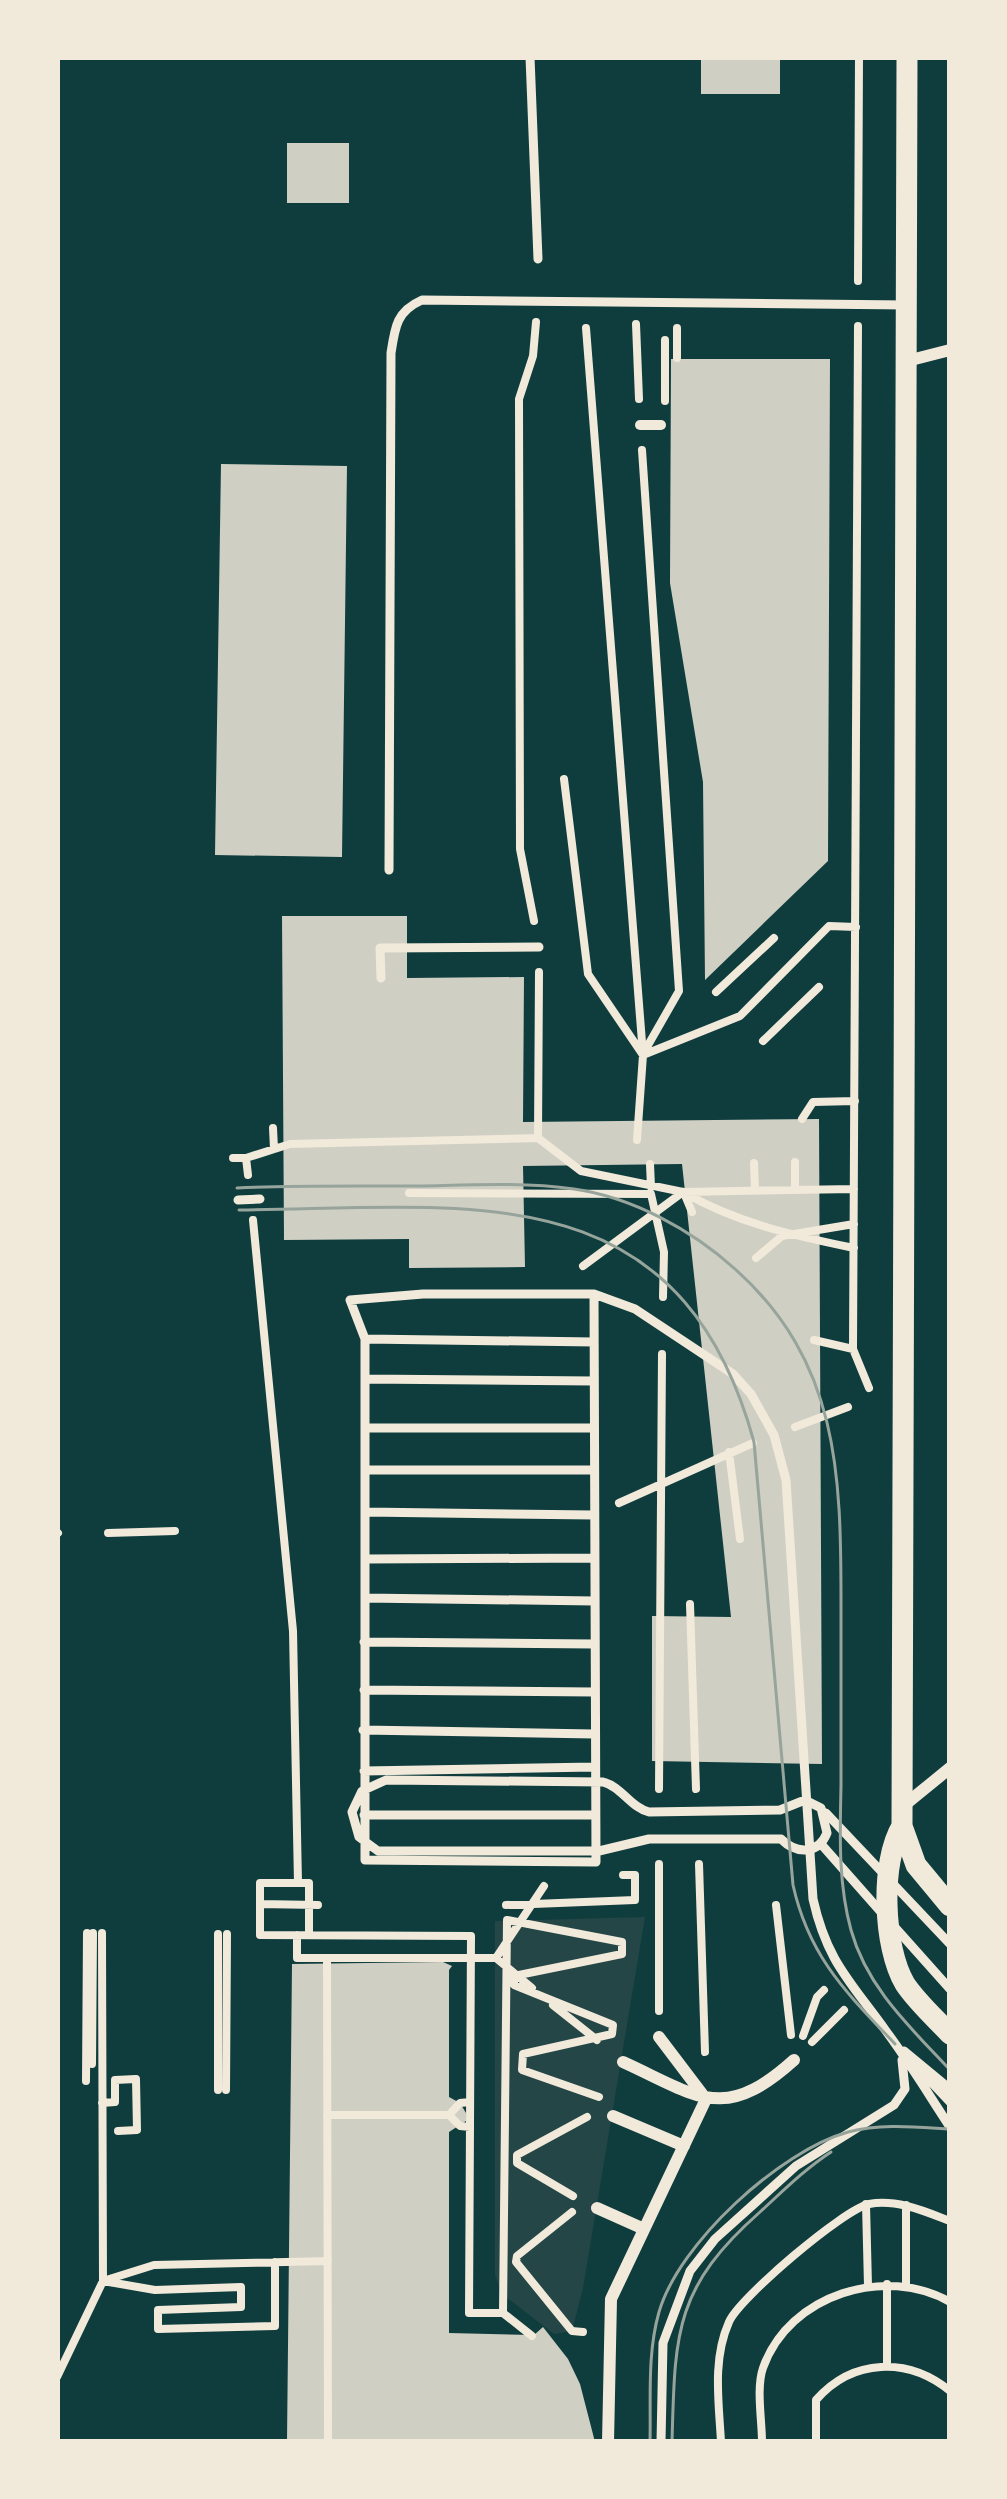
<svg xmlns="http://www.w3.org/2000/svg" width="1007" height="2499" viewBox="0 0 1007 2499" font-family="Signika,sans-serif">
<rect width="100%" height="100%" fill="#0f3d3e"/>
<path fill="#244646" d="M645,1917L583,2288L572,2331L554,2334L502,2294L495,2275V1921Z"/>
<path fill="#cfcfc3" d="M701,57H780V94H701Z
M287,143H349V203H287Z
M671,359H830L828,861L705,980L703,782L670,583Z
M221,464L347,466L342,857L215,855Z
M282,916H407V978L524,977L523,1122L819,1119L822,1764L652,1761V1616L731,1617L682,1164L523,1166L525,1267L409,1268V1239L284,1240Z
M443,1962L452,1966L449,1970V2097L460,2103L466,2113V2121L449,2132V2333L534,2335L543,2327L568,2359L580,2384L595,2442H287L292,1964Z"/>
<g fill="none" stroke-linecap="round" stroke-linejoin="round">
<path stroke="#f1e9da" stroke-width="8" d="M858,281L859,57
M636,324L639,399
M858,326L853,1349L869,1388
M586,328L643,1055L637,1140
M665,340V401
M677,358V328
M642,450L679,991L643,1054
M564,779L588,974L643,1055L740,1016L829,926L856,927
M534,921L520,849L519,399L533,356L536,322
M716,992L774,938
M763,1041L819,987
M802,1119L813,1102L855,1101
M273,1128L274,1149
M538,1138L539,972
M233,1158H246L290,1144L538,1138L581,1171L683,1192L854,1189
M246,1158L248,1175
M795,1162V1190
M754,1163L755,1190
M650,1164L651,1187
M409,1193L651,1194L664,1252L663,1297
M684,1193L692,1212
M685,1193C737,1223 795,1236 854,1248
M253,1220L293,1631L298,1883
M756,1258L782,1236L854,1224
M583,1266L683,1192
M814,1340L853,1349
M795,1427L848,1407
M729,1452L740,1539
M619,1503L753,1443
M108,1533L175,1531
M57,1534L58,1533
M690,1604L696,1789
M659,1789L662,1354
M659,1864V2011
M699,1864L705,2052
M260,1904L318,1905
M506,1905L635,1900V1875H623
M776,1905L791,2035
M102,1933L103,2281L154,2265L328,2261
M218,1934V2090
M297,1935V1958H496
M309,1935V1883H260V1935L471,1936L469,2313H503
M327,1958L328,2442
M532,1988L496,1958L544,1886
M553,2005L597,2040
M803,2036L817,1997L824,1990
M812,2042L844,2010
M92,2064L93,1933
M86,2081L87,1933
M226,2090L227,1934
M102,2103L115,2102V2080L136,2079L137,2130L118,2131
M327,2115H449L460,2103L470,2102
M449,2115L460,2126L470,2127
M573,2196L517,2163V2155L587,2117
M866,2204L868,2286
M906,2205V2285
M572,2212L517,2256L516,2262L572,2331L583,2332
M532,2336L503,2313L507,1920L622,1942V1954L514,1976V1985L613,2025L612,2034L523,2054L522,2070L599,2097
M887,2365V2284
M57,2377L103,2281L155,2290L241,2287V2307L158,2310V2329L275,2326V2262
M721,2442C719,2403 712,2360 729,2322C739,2298 844,2209 869,2204C897,2199 924,2211 950,2221
M762,2442C762,2420 756,2388 763,2368C789,2294 886,2265 950,2302
M816,2442V2400C853,2358 908,2357 950,2391"/>
<path stroke="#f1e9da" stroke-width="9" d="M530,57L538,259
M389,870L391,353C395,326 397,311 422,300L907,305
M381,978L380,948L539,947
M238,1200L260,1199
M594,1294L596,1862L365,1860V1339L350,1300L423,1294H594L635,1309L733,1374L751,1394L774,1435L786,1480L813,1899C827,1962 851,1982 886,2031C909,2062 929,2095 950,2127
M365,1339L594,1342
M365,1379L594,1381
M366,1428H593
M366,1470H592
M366,1512L593,1515
M367,1559L593,1558
M365,1598L594,1601
M364,1642L594,1644
M364,1690L594,1692
M363,1730L594,1734
M364,1771L594,1767
M386,1780L603,1782C622,1787 630,1807 649,1812L780,1810L805,1800L821,1808L827,1833C818,1855 796,1854 781,1839H649L599,1851H378L359,1837L352,1812L362,1791Z
M826,1813L950,1944
M364,1815H594
M821,1844L881,1912
M892,1924L950,1989
M904,2051L950,2089
M915,2065L950,2102
M661,2442L663,2343L690,2271L715,2239L796,2166L894,2105L905,2089L902,2060"/>
<path stroke="#f1e9da" stroke-width="10" d="M640,425H661"/>
<path stroke="#f1e9da" stroke-width="12" d="M907,361L950,350
M902,1807L950,1768
M623,2062C698,2096 723,2124 794,2060
M613,2116L684,2146
M597,2208L644,2229
M608,2442L611,2299L706,2099L659,2037"/>
<path stroke="#f1e9da" stroke-width="21" d="M907,57L902,1826L916,1865L950,1906
M902,1826C880,1862 883,1947 905,1984C917,2002 935,2018 950,2034"/>
<path stroke="#97a49c" stroke-width="3" d="M237,1188C297,1185 358,1186 419,1186C470,1185 523,1182 574,1189C632,1197 692,1230 735,1269C839,1362 841,1474 841,1603C841,1664 841,1725 841,1786C840,1834 838,1883 851,1930C867,1988 911,2028 950,2070
M239,1210C466,1208 679,1169 754,1442L793,1885C809,1957 846,1992 895,2044
M650,2442C651,2399 647,2354 659,2312C679,2243 780,2151 848,2132C882,2123 916,2127 950,2129
M672,2442C675,2333 674,2288 760,2212C783,2191 805,2169 831,2152"/>
</g>
<rect width="1007" height="2499" fill="none" stroke="#f1e9da" stroke-width="120"/>
</svg>
